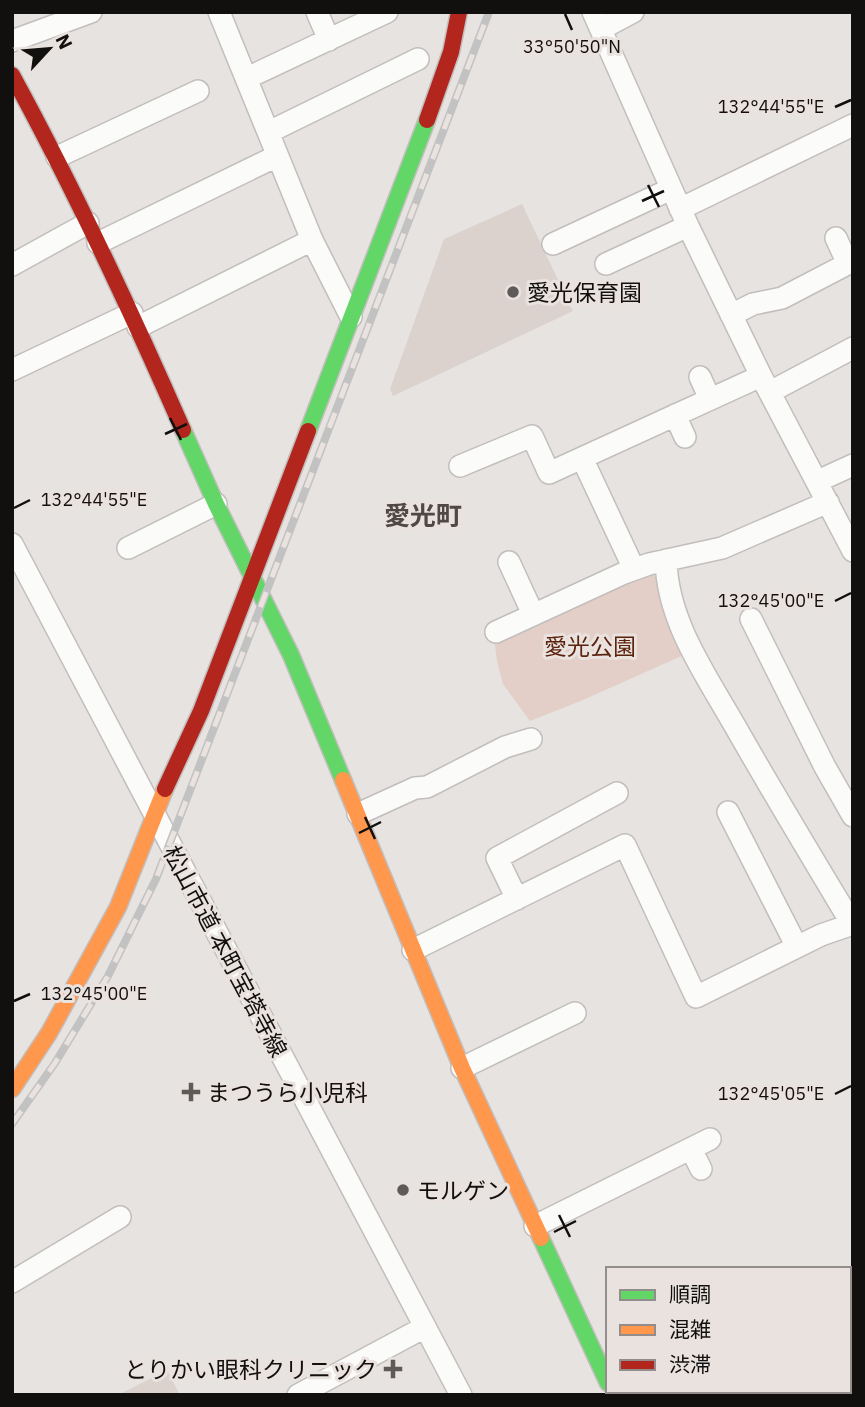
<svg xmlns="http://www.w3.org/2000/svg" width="865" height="1407" viewBox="0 0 865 1407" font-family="'IBM Plex Sans','Noto Sans JP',sans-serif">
<rect width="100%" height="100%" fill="#e7e3e1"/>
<path fill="#dbd2ce" d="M522,204L573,311L393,396L390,389L444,239Z
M167,1370L180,1395H118Z"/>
<path fill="#e3cfc7" d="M650,571L658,580L686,654L583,700L530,721L503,684L497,661L494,637Z"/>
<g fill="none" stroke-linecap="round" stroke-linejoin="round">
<defs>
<path id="street" d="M219,12L312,240L351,317
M317,12L329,40
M593,12L688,226L761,376L853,551
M601,29L633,12
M12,41L91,12
M247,78L387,12
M269,132L418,59
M57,157L198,91
M680,209L853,125
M836,238L848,264
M98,243L277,156
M553,244L671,189
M606,264L688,226
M12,265L88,223
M731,315L753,304L782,298L853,261
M138,327L312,240
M12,370L132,313
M700,377L710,399
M770,392L853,348
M675,415L685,437
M582,458L634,569
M460,466L532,436L549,473L761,376
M818,481L853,465
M12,544L461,1395
M128,548L216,504
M666,560C667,621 706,675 735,726C773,793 813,859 852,924
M509,562L533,614
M751,619L825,767L853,816
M496,632L624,573L649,564L722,548L828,502
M728,812L797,947
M358,814L415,788L427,787L505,747L531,739
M517,899L497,858L617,793
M413,950L625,845L696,997L821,935L853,924
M462,1068L575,1013
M691,1149L701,1169
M535,1226L710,1139
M12,1282L120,1217
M298,1395L425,1327"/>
<path id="fast" d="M183,430L216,504L291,655L343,780
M308,431L427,120
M541,1238L608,1383
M849,1353L853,1351
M829,1395L836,1391"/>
<path id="slow" d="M343,780L462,1068L541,1238
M12,1089L49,1033L118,907L165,789"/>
<path id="jam" d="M12,75C75,190 130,309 183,430
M427,120L451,52L459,12
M165,789L201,711L308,431
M771,1395L778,1391"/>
</defs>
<use href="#street" stroke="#c2bebd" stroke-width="24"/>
<use href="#fast" stroke="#c2bebd" stroke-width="19"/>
<use href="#slow" stroke="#c2bebd" stroke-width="19"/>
<use href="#jam" stroke="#c2bebd" stroke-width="19"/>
<use href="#street" stroke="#fbfbfa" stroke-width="21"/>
<use href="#fast" stroke="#63d668" stroke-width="16"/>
<use href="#slow" stroke="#ff974d" stroke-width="16"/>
<use href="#jam" stroke="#b3261e" stroke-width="16"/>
<defs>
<path id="rail" d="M12,1124L55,1063L108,976L156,879L489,12"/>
</defs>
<use href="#rail" stroke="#c2c2c2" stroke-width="8"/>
<use href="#rail" stroke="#e9e2df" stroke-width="5" stroke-dasharray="16" stroke-linecap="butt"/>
</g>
<path fill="none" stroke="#12100f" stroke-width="2.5" d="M565,14L572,30M835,107L851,100M648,185L659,207M642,201L664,191M170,418L181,440M165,434L187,424M14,508L30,500M835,601L851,593M365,817L375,839M359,833L381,822M14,1001L30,994M835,1094L851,1086M559,1215L570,1237M554,1232L576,1221"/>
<g fill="#5d5a58" stroke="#e9e2df" stroke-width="2.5">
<circle cx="513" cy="292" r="7"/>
<path d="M187.5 1081.5h7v7h7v7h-7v7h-7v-7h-7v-7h7z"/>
<circle cx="403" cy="1190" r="7"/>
<path d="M389.5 1358.5h7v7h7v7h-7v7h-7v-7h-7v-7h7z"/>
</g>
<g text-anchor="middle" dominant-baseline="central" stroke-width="6" stroke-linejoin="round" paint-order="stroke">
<g font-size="23" fill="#12100f" stroke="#e9e2df" text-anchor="start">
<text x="527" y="292">愛光保育園</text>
<text x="207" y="1092">まつうら小児科</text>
<text x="417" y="1190">モルゲン</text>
<text x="377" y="1369" text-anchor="end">とりかい眼科クリニック</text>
</g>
<g font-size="23" fill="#5b220d" stroke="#e9e2df">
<text x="590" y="646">愛光公園</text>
</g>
<g font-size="23" fill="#12100f" stroke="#e9e2df">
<text transform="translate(226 951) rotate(62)">松山市道 本町宝塔寺線</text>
</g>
<g font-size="26" font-weight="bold" fill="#4e4846" stroke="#e9e2df">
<text x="423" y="515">愛光町</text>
</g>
</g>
<g font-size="18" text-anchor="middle" fill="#12100f" stroke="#e9e2df" stroke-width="6" stroke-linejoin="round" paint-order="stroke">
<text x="572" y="53">33°50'50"N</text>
<text x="771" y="113">132°44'55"E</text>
<text x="94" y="506">132°44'55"E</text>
<text x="771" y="607">132°45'00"E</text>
<text x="94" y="1000">132°45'00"E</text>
<text x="771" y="1100">132°45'05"E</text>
</g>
<rect width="865" height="1407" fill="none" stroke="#12100f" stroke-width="28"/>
<rect x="606" y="1267" width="245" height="126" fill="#e9e2df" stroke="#938e8c" stroke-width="2"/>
<rect x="620" y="1290" width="35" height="10" fill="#63d668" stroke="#938e8c" stroke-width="2"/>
<text x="669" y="1302" font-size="21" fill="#12100f">順調</text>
<rect x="620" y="1325" width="35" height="10" fill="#ff974d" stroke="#938e8c" stroke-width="2"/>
<text x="669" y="1337" font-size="21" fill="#12100f">混雑</text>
<rect x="620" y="1360" width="35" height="10" fill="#b3261e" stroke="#938e8c" stroke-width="2"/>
<text x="669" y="1372" font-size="21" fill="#12100f">渋滞</text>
<g transform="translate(49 49) rotate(64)" stroke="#e9e2df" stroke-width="5" paint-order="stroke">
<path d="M0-5L12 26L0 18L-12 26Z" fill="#12100f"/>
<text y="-10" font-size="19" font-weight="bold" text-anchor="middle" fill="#12100f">N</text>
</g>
</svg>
